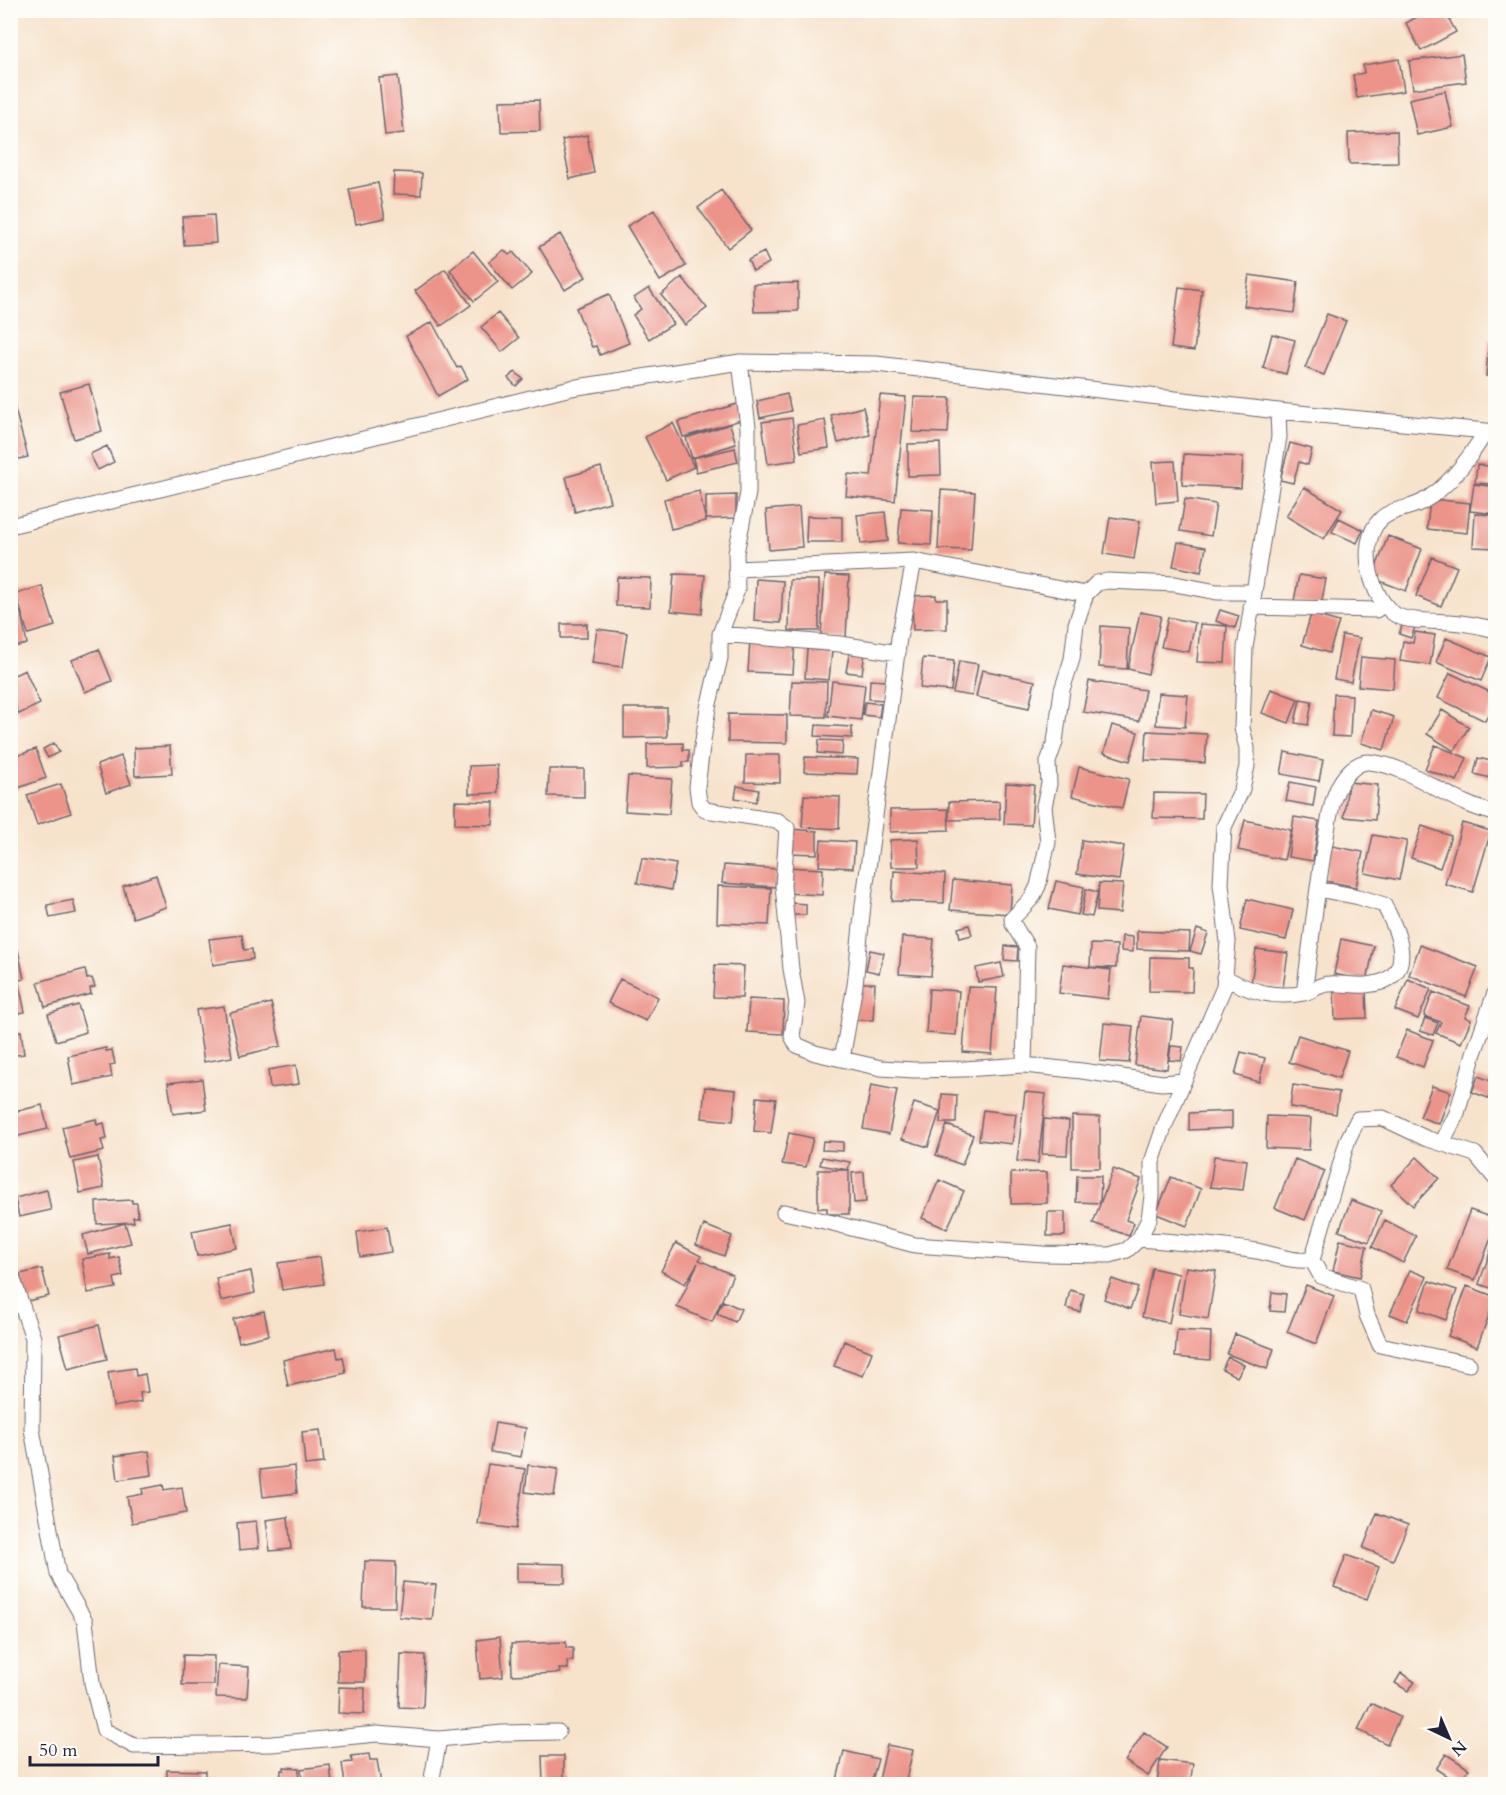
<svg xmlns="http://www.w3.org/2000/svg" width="1506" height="1795" viewBox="0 0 1506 1795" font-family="Cardo,serif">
<rect width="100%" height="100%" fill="#fdfcf7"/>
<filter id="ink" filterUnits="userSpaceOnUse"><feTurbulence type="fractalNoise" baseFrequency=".0167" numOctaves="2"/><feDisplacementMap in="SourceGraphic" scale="12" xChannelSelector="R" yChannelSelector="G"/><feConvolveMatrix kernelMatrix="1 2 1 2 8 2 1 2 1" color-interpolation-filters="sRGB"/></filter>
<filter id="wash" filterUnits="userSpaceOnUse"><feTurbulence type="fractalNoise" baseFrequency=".008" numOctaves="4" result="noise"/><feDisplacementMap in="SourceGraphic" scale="24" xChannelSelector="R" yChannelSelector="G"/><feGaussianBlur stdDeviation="1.35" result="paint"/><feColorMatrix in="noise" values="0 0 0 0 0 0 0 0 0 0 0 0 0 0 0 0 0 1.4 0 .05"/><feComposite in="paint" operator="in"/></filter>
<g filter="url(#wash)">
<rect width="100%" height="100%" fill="#f7e3cc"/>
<g id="blocks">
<path fill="#ec948a" d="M1429,10H1444L1456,32L1421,51L1406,23Z
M1462,54L1466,82L1413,89L1409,61Z
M1399,59L1404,91L1357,98L1353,75L1364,73L1363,65Z
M398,76L404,133L385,135L379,78Z
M1445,91L1453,127L1417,135L1409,99Z
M539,100L540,131L501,132L500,101Z
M1397,131L1398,163L1349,164L1348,133Z
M587,135L594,173L570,179L562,140Z
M394,172L422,173L421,195L393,194Z
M378,183L385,218L356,224L349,189Z
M721,190L751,230L728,248L698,208Z
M654,210L686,266L660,281L627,226Z
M214,215L216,243L184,245L182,217Z
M560,234L586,277L565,290L539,247Z
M504,250L509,255L513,252L532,274L512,290L489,262Z
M473,251L498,282L474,301L450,270Z
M764,252L769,263L753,271L748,260Z
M445,269L471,305L441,326L415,291Z
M1249,275L1298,282L1294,313L1244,306Z
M682,277L707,308L685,325L661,295Z
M798,283V311L754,312L753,284Z
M1179,287L1202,290L1194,351L1171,348Z
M649,288L673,324L649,339L633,315L641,309L634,298Z
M609,294L629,343L600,355L596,346L592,347L576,308Z
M498,313L519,338L502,352L481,327Z
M1327,314L1346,321L1324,375L1305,368Z
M432,322L457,368L461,366L468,379L438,396L406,336Z
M1272,334L1295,340L1286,374L1263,368Z
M1489,339H1496V377L1486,376Z
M515,372L523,379L516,386L508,378Z
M89,384L102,431L74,439L60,392Z
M10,391L28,457L10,461Z
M787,394L791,411L760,418L757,401Z
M880,395L906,397L895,501L846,496L848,474L871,476Z
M914,397L950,398L948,433L912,432Z
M737,404L741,420L683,437L678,422Z
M863,407L870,435L838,443L831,415Z
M792,418L797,460L768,464L762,422Z
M825,420L829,448L801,452L797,425Z
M673,423L694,467L666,480L645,437Z
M730,424L736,444L692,458L686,438Z
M940,443L941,475L908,476V444Z
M1290,443L1312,449L1308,465L1299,462L1293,483L1280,480Z
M107,446L114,462L98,470L90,454Z
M735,448L738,462L696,472L693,458Z
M1184,454L1243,457L1241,488L1182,485Z
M1175,461L1178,501L1156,503L1153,462Z
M1477,465L1492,466L1490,484L1475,483Z
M601,467L610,502L575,512L566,477Z
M1474,484L1496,487V514L1470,511Z
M1304,487L1342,510L1324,539L1286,516Z
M941,490L975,492L971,550L938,549Z
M699,491L706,521L671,529L664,499Z
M736,495V518L706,519V496Z
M1185,499L1216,504L1211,536L1180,531Z
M1430,499L1470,503L1467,533L1427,529Z
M799,507L802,547L769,550L766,510Z
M901,508L933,510L931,545L898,543Z
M885,512L888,541L861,544L857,515Z
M1475,514L1496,515V548L1473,547Z
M807,516L842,517V542H806Z
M1110,517L1140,521L1134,559L1104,554Z
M1339,518L1363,530L1357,543L1332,532Z
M1388,536L1422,549L1406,591L1372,578Z
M1178,542L1206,547L1201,572L1173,566Z
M1432,557L1457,567L1441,606L1416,596Z
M674,574L705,575L702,614L671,611Z
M825,575L849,576L846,639L821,637Z
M1299,575L1326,579L1321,606L1294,601Z
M617,577L651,578L650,607L616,606Z
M756,579L783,581L781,623L754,621Z
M790,580H819V631H789Z
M42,586L55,626L28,634L16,594Z
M936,595V599H947V629L913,630L912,596Z
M1220,610L1239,616L1235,628L1216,621Z
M21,612L27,644L10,648V614Z
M1140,612L1161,616L1148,674L1128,669Z
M1311,614L1339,622L1329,653L1302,645Z
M1168,617L1195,623L1189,652L1161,647Z
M1404,620L1416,624L1411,638L1399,634Z
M561,624H587V638H561Z
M1200,624L1227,626L1225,663L1197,662Z
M1101,626L1129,628L1127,669L1099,667Z
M597,629L627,633L622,667L592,663Z
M1415,632L1435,635L1430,665L1400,661L1403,641L1413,643Z
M1342,635L1360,638L1351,682L1334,679Z
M1446,638L1491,657L1481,681L1436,662Z
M750,640L795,642L793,674L748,672Z
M99,649L112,681L85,692L72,660Z
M807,649L832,651L829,680L805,678Z
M850,649L865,651L862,674L846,672Z
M1361,657L1395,660L1393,689L1358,686Z
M923,658L954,661L951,691L920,688Z
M959,661L978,664L972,696L953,693Z
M25,670L40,704L19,714L10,695V677Z
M982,670L1035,681L1029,708L976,697Z
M1450,673L1496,695V700L1485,721L1438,698Z
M870,680L887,681L886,700L869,699Z
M792,681L827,682L826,717L790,716Z
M832,681L865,685L861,720L828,716Z
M1089,681L1145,690L1139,721L1083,712Z
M1271,689L1298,699L1289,723L1262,713Z
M1158,693L1188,695L1185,727L1156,725Z
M1334,694L1352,695L1350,737L1332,736Z
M1300,699L1312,701L1308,725L1295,723Z
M865,702L881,704L879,717L863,715Z
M624,708H667V737L624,738Z
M1371,710L1394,717L1384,750L1361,743Z
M1442,710L1469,727L1454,751L1427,734Z
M728,714L787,715V743L728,742Z
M816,725L852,727V738L815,736Z
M1112,725L1138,732L1130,761L1104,753Z
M1147,731L1207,734L1205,763L1145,760Z
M819,740L843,741L842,755L818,753Z
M54,743L59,752L48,758L43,749Z
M683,743V750H689V762H683V767L647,768V744Z
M1435,745L1467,758L1457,781L1425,769Z
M170,746L172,774L135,776L134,748Z
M36,749L46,778L10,791V758Z
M1285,752L1323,760L1319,781L1281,774Z
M746,755H780V783L745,782Z
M121,756L131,784L106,793L97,765Z
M805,757L858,759L857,774L804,772Z
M1478,758L1496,762L1495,779L1474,774Z
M497,765L498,793L469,794V766Z
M1079,767L1129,779L1122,808L1072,796Z
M549,769H584V797L548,796Z
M628,776L672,779L669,814L625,811Z
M1290,782L1316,787L1313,806L1286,801Z
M1348,782L1378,785L1375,820L1344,817Z
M1006,783L1034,785L1031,825L1004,824Z
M61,784L71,813L37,825L27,795Z
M737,786L759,790L756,802L735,798Z
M1154,793L1203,794L1202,819L1153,818Z
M804,795L840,797L839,829L802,827Z
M455,801L494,802L493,825L455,824Z
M999,801L1000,819L949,820V802Z
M948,809L949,830L890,832V810Z
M1294,817L1319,821L1313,861L1288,857Z
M1245,820L1291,830L1284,860L1238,850Z
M1462,823L1491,831L1473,892L1445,884Z
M1422,826L1451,836L1440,868L1411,858Z
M790,829L817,831V854L789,853Z
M1373,835L1407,841L1399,880L1365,873Z
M918,839L919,867H891L890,840Z
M821,840L855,842L853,868L819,866Z
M1082,840L1124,846L1119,880L1077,874Z
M1332,846L1363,852L1356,887L1325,881Z
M642,858L676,864L671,890L637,883Z
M724,865L777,869L775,887L722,883Z
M786,867L823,869L822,895L785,893Z
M894,871L945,874L944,903L892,901Z
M156,875L166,907L133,918L123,886Z
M953,880L1012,885L1010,914L950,910Z
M1056,881L1084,887L1078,915L1049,909Z
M1099,883L1123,884L1120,913L1097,911Z
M718,886L771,888L769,925L717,923Z
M1086,889L1098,892L1092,917L1081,915Z
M1247,899L1293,910L1286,940L1240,930Z
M73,900L76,913L50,918L47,905Z
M792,903L806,904V915H791Z
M969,925L972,935L960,938L958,928Z
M1197,929L1208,933L1201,954L1190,951Z
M1137,931L1190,933L1189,951L1137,949Z
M242,935L244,950L252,949L253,959L213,965L209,939Z
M1122,936L1133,937V952L1121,951Z
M902,937L934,939L931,976L899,974Z
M1341,939L1374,946L1367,981L1334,974Z
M1091,944L1117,945L1116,968L1090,967Z
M1420,945L1478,967L1466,997L1409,975Z
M1005,946L1018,947L1017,961L1004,960Z
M1256,949L1288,953L1283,988L1251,984Z
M18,950L24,979L10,982V952Z
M870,950L884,953L879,973L866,970Z
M1150,957L1189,958V968H1193L1192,992L1149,991Z
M1001,963L1004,977L978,982L976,968Z
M1063,964L1111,970L1108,999L1059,993Z
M715,965L744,966L742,998L713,997Z
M85,969L87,979L92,978L95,987L90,988L91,994L45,1007L38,982Z
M620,979L658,997L646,1021L608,1003Z
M1408,979L1431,989L1418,1019L1395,1010Z
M856,983H875L873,1020H855Z
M19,984L25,1012L10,1015V986Z
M968,987L997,988L992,1054L963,1052Z
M1366,988L1367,1018L1335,1019L1334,989Z
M929,989L959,991L956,1035L926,1033Z
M1433,992L1470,1006L1465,1017L1471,1020L1461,1043L1436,1033L1441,1022L1424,1016Z
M749,999L784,1001L783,1034L747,1032Z
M271,1003L281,1046L240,1056L230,1013Z
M78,1005L86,1032L56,1041L48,1014Z
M224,1006L232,1057L204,1062L196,1010Z
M1141,1016L1173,1020L1167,1069L1135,1065Z
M1425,1018L1438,1023L1433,1035L1420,1031Z
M1104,1023L1133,1026L1129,1063L1100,1061Z
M1407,1030L1433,1040L1423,1067L1396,1057Z
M21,1031L24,1054L10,1056V1033Z
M1298,1035L1348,1051L1339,1078L1289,1062Z
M1171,1046L1183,1047L1181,1061L1169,1060Z
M106,1048V1051L112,1050L115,1064L110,1065L112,1077L73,1085L68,1056Z
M1241,1052L1265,1058L1259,1082L1235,1075Z
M296,1065L299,1084L270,1088L268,1070Z
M1478,1076L1496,1083V1101L1472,1092Z
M202,1079L206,1110L173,1114L168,1083Z
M871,1085L897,1090L889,1134L863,1129Z
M1293,1085L1339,1092L1336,1114L1290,1107Z
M1432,1086L1451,1092L1439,1124L1420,1117Z
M705,1087L736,1090L733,1121L702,1118Z
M1025,1092L1046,1094L1038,1163L1017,1161Z
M942,1094L957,1095L956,1123H940Z
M757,1097L776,1099L771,1133L754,1131Z
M914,1103L940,1111L928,1147L902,1139Z
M42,1105L48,1129L10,1138V1113Z
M983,1110L1016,1114L1012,1144L979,1140Z
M1232,1111V1128L1189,1130V1113Z
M1072,1116L1100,1117V1168H1072Z
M1267,1116L1311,1118L1309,1150L1266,1148Z
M96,1119L97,1125L104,1123L107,1139L101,1140L104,1151L70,1159L62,1127Z
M1044,1119L1069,1121L1067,1155L1042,1154Z
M947,1125L973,1135L962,1165L936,1155Z
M789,1133L813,1138L806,1167L782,1164Z
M823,1141L843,1142V1151L822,1150Z
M1214,1156L1247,1160L1243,1190L1210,1187Z
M98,1157L104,1188L80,1193L74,1162Z
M822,1157L850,1162L848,1170L820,1165Z
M1417,1157L1439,1178L1413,1206L1391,1185Z
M1295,1159L1325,1171L1305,1220L1275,1208Z
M1113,1169L1141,1179L1126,1220L1134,1223L1129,1236L1093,1223Z
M818,1170H849V1214H827V1208H818Z
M864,1172L866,1202L854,1203L852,1173Z
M1047,1172V1203L1011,1204V1173Z
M1077,1176H1101L1100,1203L1076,1202Z
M1171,1177L1201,1189L1187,1226L1156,1214Z
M939,1180L964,1191L947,1229L922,1218Z
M47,1190L51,1210L19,1217L15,1198Z
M132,1200V1203H137L138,1217H133L134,1222L97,1224L96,1202Z
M1351,1200L1381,1211L1369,1242L1339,1231Z
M1470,1210L1496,1219V1225L1475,1280L1447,1270Z
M1048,1212H1065V1236H1047Z
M1385,1220L1416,1236L1403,1263L1372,1247Z
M125,1223L131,1243L88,1254L83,1235Z
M232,1223L237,1248L197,1256L192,1231Z
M704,1225L732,1236L724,1256L696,1245Z
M387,1227L391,1252L360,1257L357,1232Z
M1495,1238H1496V1290L1479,1284Z
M1340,1240L1367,1246L1360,1277L1333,1271Z
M676,1243L701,1256L699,1260L733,1275L712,1322L677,1307L698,1263L685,1284L661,1271Z
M110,1254V1259L119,1257L123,1276L114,1278L116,1288L88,1293L82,1259Z
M320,1257L324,1284L282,1290L278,1263Z
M1186,1267L1216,1271L1208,1319L1179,1314Z
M1152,1268L1179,1274L1169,1323L1142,1317Z
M42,1269L49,1296L27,1301L20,1274Z
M1410,1270L1427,1277L1407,1321L1390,1314Z
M251,1271L255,1293L221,1301L216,1278Z
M1112,1279L1138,1288L1130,1309L1104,1299Z
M1429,1281L1457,1290L1446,1320L1419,1310Z
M1306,1285L1334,1296L1316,1344L1287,1332Z
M1467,1286L1496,1297L1477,1347L1448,1336Z
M1070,1290L1084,1294L1080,1312L1066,1308Z
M1272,1292L1286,1294L1284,1312L1270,1311Z
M723,1301L741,1309L735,1322L717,1314Z
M264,1311L269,1335L239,1342L233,1319Z
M99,1325L107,1359L68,1369L59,1335Z
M1177,1330L1211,1332L1210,1360L1175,1357Z
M1235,1334L1274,1349L1267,1369L1227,1354Z
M844,1341L872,1352L863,1376L834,1366Z
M336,1348L338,1358L343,1357L346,1373L288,1386L283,1360Z
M1228,1357L1244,1365L1237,1377L1222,1369Z
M135,1368L136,1376L145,1374L148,1392L140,1393L141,1402L113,1407L108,1372Z
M495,1423L526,1428L521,1457L490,1452Z
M320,1430L324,1463L305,1465L302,1432Z
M149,1451L152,1475L118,1480L115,1456Z
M488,1464L525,1469L516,1529L478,1524Z
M528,1465L558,1469L554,1496L525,1492Z
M294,1466L297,1493L263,1497L260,1470Z
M163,1485L164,1490L182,1487L186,1513L132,1523L127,1497L143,1494L142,1489Z
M1377,1513L1408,1525L1393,1560L1363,1548Z
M288,1517L291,1549L270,1551L266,1520Z
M256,1521L259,1548L239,1550L237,1523Z
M1346,1555L1379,1567L1367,1599L1334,1587Z
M365,1561L396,1562L395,1607H363Z
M517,1563L565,1564V1583L517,1582Z
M403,1582L436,1585L432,1620L399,1617Z
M500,1637L503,1677L480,1679L477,1640Z
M566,1642V1648H573V1661H567L568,1669H559L560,1673L512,1675L511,1644Z
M365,1649V1682H338V1650Z
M401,1654L425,1655L423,1708L399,1707Z
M183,1655L214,1656V1685H182Z
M218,1665L249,1667L247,1698L216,1697Z
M1401,1673L1415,1682L1408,1691L1395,1683Z
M339,1687L365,1688L364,1714L338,1713Z
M1371,1703L1400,1717L1387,1744L1358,1730Z
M1144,1732L1167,1747L1148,1776L1125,1761Z
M887,1745L913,1750L905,1784H878Z
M844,1751L878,1759L871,1784H836Z
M369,1754L370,1760H377L381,1784H345L342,1763L352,1762L351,1756Z
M1446,1754L1469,1769L1459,1784L1436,1769Z
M542,1756H564V1784H543Z
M1160,1760L1193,1764L1190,1784H1157Z
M330,1765L332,1784H302L301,1769Z
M284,1767L299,1768L298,1784H280L281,1770H284Z
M167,1770L205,1771V1784H167Z
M267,1781V1784H241V1782Z"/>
</g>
</g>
<g filter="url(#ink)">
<use href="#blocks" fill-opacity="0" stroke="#6d666e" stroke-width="1.5"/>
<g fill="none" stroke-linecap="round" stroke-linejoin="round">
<defs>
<path id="street" d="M740,362L748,427V493L736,553L737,590L720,634V658L708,708L702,747L697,787L699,802L705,810L778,821L787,828L783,886L791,969L797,1003L792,1036L797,1045L815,1053L881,1068L914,1070L964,1069L1024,1065L1082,1071L1162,1083L1184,1081
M1486,431C1470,458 1450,486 1422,502C1409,509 1390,509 1380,520C1357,543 1370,599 1396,615C1407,622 1436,621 1450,622C1465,623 1481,626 1496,630
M10,526L571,388L740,362L876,364L1278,411L1496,432
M736,569L914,561L1086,594
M1251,607L1376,610L1383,604
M720,634L840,644L898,653
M1224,977C1248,991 1276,999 1304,993C1312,991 1320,984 1329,984C1342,983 1354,986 1366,985C1418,981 1401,936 1384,905L1359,897L1318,889
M1304,993C1311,944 1316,896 1324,848C1328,829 1329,808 1337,790C1342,778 1355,761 1369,762C1414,766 1451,805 1496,813
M842,1059L855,985L863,905L899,638L914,561
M1024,1065L1027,947L1013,924L1012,919L1032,898L1038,886L1048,842L1044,806L1049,784L1048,762L1055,742L1062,690L1072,659L1076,624L1086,594L1097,583L1108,581L1175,584L1217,592H1254
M1442,1143L1457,1113L1474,1053L1496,990
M784,1212L833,1223L915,1245L1044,1254L1110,1255L1127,1250L1139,1239L1149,1219L1152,1196V1162L1164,1127L1224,987L1228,942L1221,884L1224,827L1242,789L1247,766V748L1242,728L1245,648L1279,437L1278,411
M1139,1239C1178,1242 1218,1245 1257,1251C1275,1255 1293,1262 1312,1260L1348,1139L1358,1119L1383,1118L1425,1138L1475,1154L1496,1179
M1312,1260L1321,1276L1361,1289L1367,1315L1380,1345L1469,1364
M10,1271L33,1338L32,1429L58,1574L85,1621L92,1683L104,1730L134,1746L272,1744L377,1734L439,1739L431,1784
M439,1739L503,1733L558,1732"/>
</defs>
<use href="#street" stroke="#6d666e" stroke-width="17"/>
<use href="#street" stroke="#fff" stroke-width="15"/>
</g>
</g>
<rect width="1506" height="1795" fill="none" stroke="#fdfcf7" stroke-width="36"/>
<g transform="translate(1449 1738) rotate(136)" stroke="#fdfcf7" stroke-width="4.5" paint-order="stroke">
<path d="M0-4.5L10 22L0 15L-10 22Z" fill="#22223b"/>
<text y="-9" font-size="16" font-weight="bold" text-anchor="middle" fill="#22223b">N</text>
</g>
<path d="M30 1756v9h128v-9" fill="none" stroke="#22223b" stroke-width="3"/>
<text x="39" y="1756" font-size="18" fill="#22223b" stroke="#fdfcf7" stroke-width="4.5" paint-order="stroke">50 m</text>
</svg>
